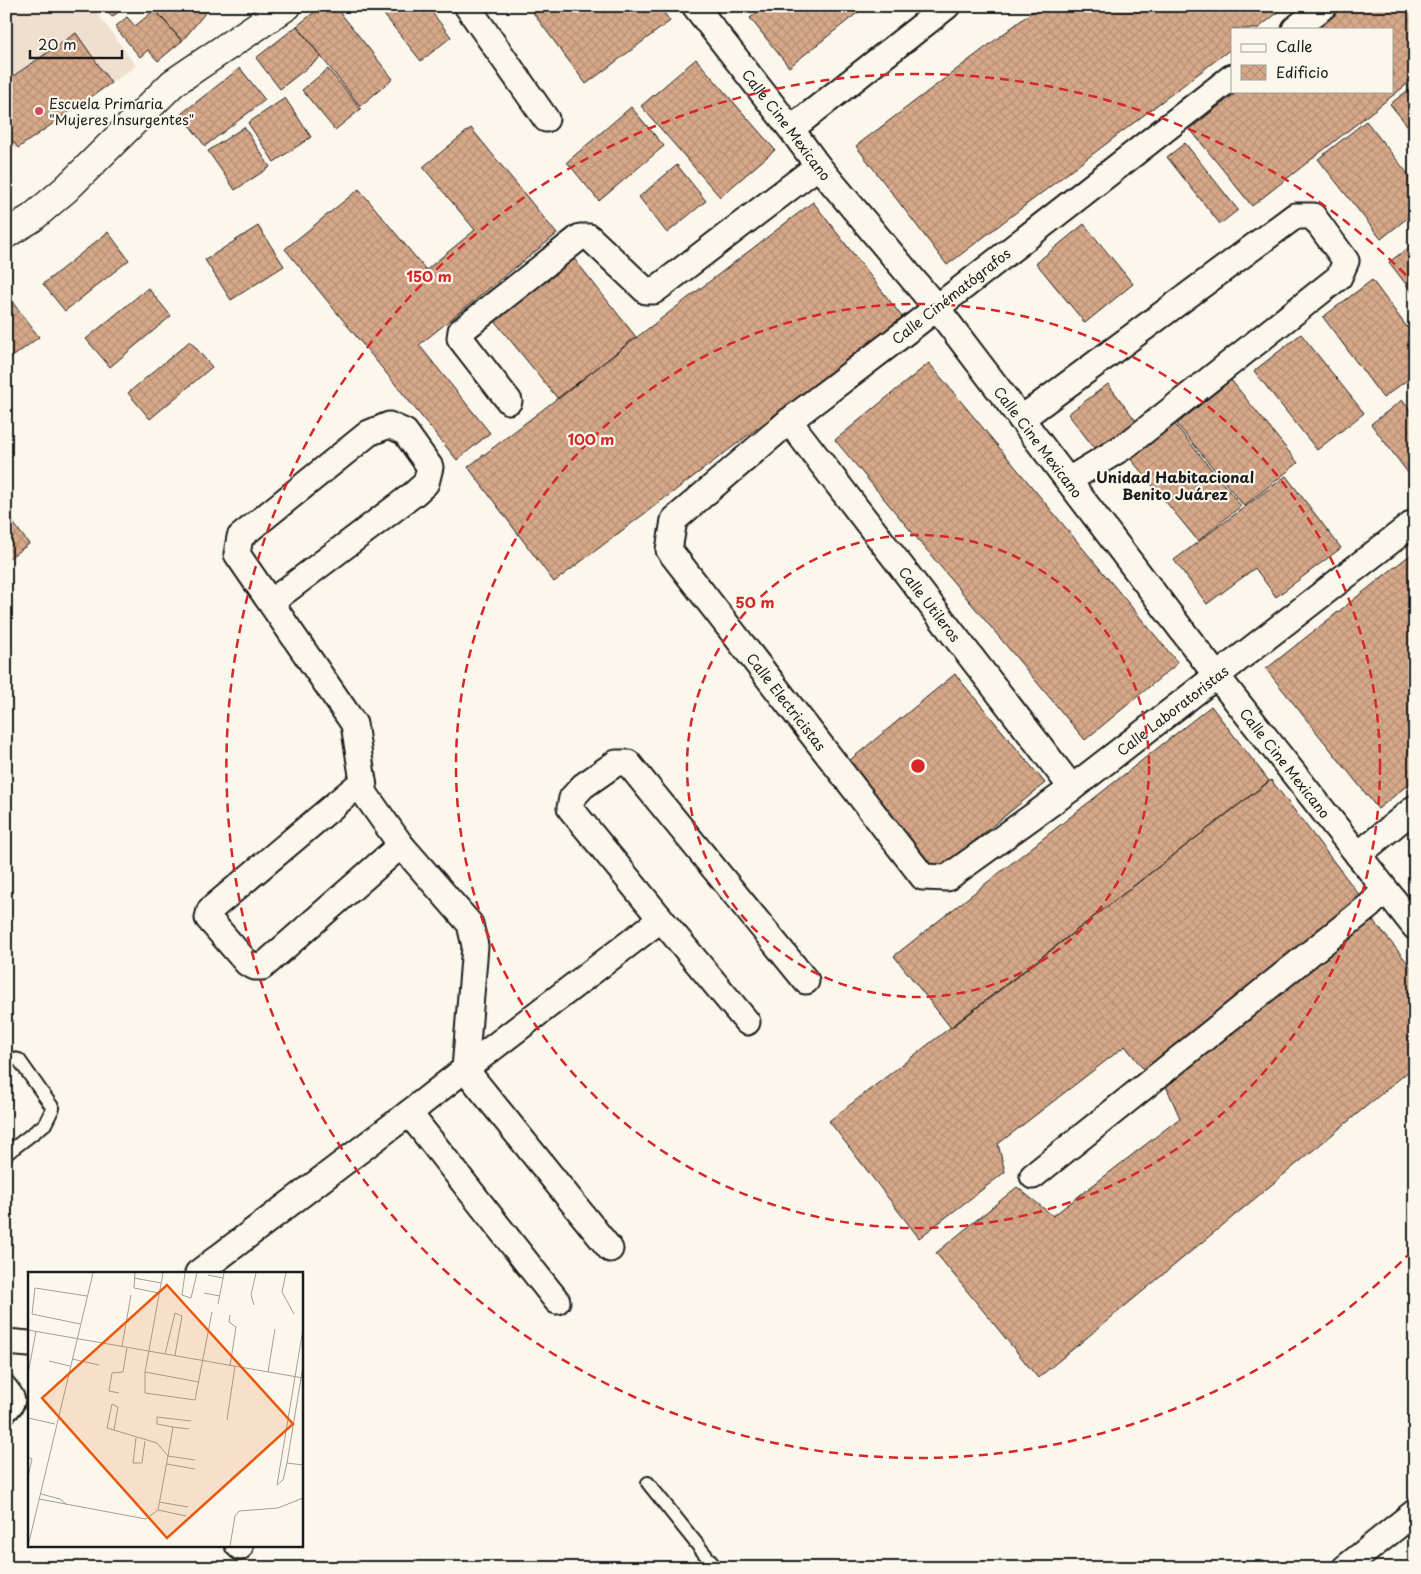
<svg xmlns="http://www.w3.org/2000/svg" width="1421" height="1574" viewBox="0 0 1421 1574" font-family="'Playpen Sans',sans-serif">
<defs>
<pattern id="building-cross-hatch" width="8" height="8" patternUnits="userSpaceOnUse" patternTransform="scale(1.25)"><rect width="8" height="8" fill="#d7a889"/><path d="M0 0l8 8M0 8l8-8" fill="none" stroke="#b89076"/></pattern>
</defs>
<rect width="100%" height="100%" fill="#fbf7ec"/>
<filter id="ink" filterUnits="userSpaceOnUse"><feTurbulence type="fractalNoise" baseFrequency=".02" numOctaves="2"/><feDisplacementMap in="SourceGraphic" scale="10" xChannelSelector="R" yChannelSelector="G"/><feConvolveMatrix kernelMatrix="1 2 1 2 8 2 1 2 1" color-interpolation-filters="sRGB"/></filter>
<g filter="url(#ink)">
<path fill="#f0dfce" d="M6,6H92L136,66L6,155Z"/>
<path fill="url(#building-cross-hatch)" stroke="#1c1c1c" d="M104,6H126L112,17Z
M155,6H211L182,41L155,10Z
M322,6H335L393,79L360,106L297,26Z
M377,6H427L451,37L421,61Z
M528,6H659L670,21L586,84Z
M765,6H866L789,67L750,18Z
M1040,6H1286L1257,29H1232V48L947,265L856,146Z
M1344,6H1415V78L1252,206L1190,129L1238,91H1392V29H1316Z
M155,10L182,41L158,61L148,50L140,57L115,27L127,17L135,26Z
M297,26L321,57L280,89L256,58Z
M76,33L111,83L18,148L6,132V81Z
M696,59L775,150L720,197L641,106Z
M240,68L265,100L205,146L181,114Z
M328,69L361,109L335,130L302,90Z
M1415,85V135L1390,104Z
M285,98L311,137L274,162L248,123Z
M631,107L664,146L599,201L567,162Z
M1366,121L1415,183V212L1381,239L1318,159Z
M244,127L270,167L235,190L208,151Z
M471,128L557,234L419,345L490,433L457,460L285,249L359,189L426,270L475,230L423,167Z
M1185,143L1238,210L1220,224L1167,157Z
M677,165L706,201L667,233L639,197Z
M813,202L903,318L554,582L468,467Z
M1084,224L1133,284L1085,323L1036,263Z
M258,226L284,266L231,300L205,260Z
M108,232L129,260L65,311L43,284Z
M1415,243V296L1389,262Z
M572,256L636,337L558,399L493,319Z
M1372,280L1415,338V374L1383,398L1323,317Z
M148,288L171,316L110,367L86,339Z
M6,294L39,337L6,362Z
M1301,334L1364,413L1317,450L1254,371Z
M190,341L212,367L150,419L128,393Z
M929,363L1178,663L1085,740L835,440Z
M1231,380L1298,463L1244,506L1177,424Z
M1108,384L1139,425L1099,454L1068,414Z
M1402,400L1415,416V482L1371,424Z
M1173,422L1241,506L1198,541L1129,457Z
M1286,476L1341,548L1276,597L1255,568L1207,604L1174,560Z
M8,516L29,544L6,560V517Z
M1415,551V779L1378,809L1266,669Z
M955,674L1045,783L934,874L844,765Z
M1211,706L1269,781L951,1028L894,956Z
M1271,780L1364,901L1145,1071L1125,1046L998,1144L1005,1172L919,1238L829,1121Z
M1373,920L1415,972V1066L1038,1378L936,1253L1017,1187L1053,1216L1180,1118L1166,1086Z"/>
<g fill="none" stroke-linecap="round" stroke-linejoin="round">
<defs>
<path id="lane" d="M6,1057L19,1060L53,1108L45,1124L6,1154
M6,1380C20,1397 25,1402 6,1418
M648,1483L716,1568"/>
<g id="street">
<path d="M467,6L546,119"/>
<path id="s1" d="M695,6L791,129L818,166L936,307L1216,675L1415,927"/>
<path d="M1295,29L1324,6"/>
<path id="s2" d="M1232,77L907,331L789,421L674,520L669,550L923,877L947,878L1072,788L1415,522"/>
<path d="M791,129L947,6"/>
<path d="M509,401L460,338L461,331L580,237H589L646,291H654L818,166"/>
<path d="M1021,419L1295,216H1313L1346,261L1339,277L1128,444L1069,480"/>
<path id="s3" d="M789,421L1072,788"/>
<path d="M363,781L210,910L208,918L247,963L255,967H262L401,845"/>
<path d="M1358,855L1415,808"/>
<path d="M661,919L570,808L572,798L583,786L616,763H628L806,981"/>
<path d="M409,1113L557,1301"/>
<path d="M1033,1176L1369,906L1385,890"/>
<path d="M610,1249L465,1069L661,919L747,1022"/>
<path d="M198,1273L409,1113L465,1069L475,946L470,924L401,845L365,794L354,724L237,554L240,537L369,433L389,425L405,432L430,467L426,483L415,493L271,602"/>
<path d="M6,1342L29,1344"/>
<path d="M238,1545L240,1547"/>
<path d="M1345,1568L1415,1512"/>
</g>
<path id="secondary" d="M6,234L32,218L66,189L173,83L287,6"/>
</defs>
<use href="#lane" stroke="#1c1c1c" stroke-width="16"/>
<use href="#street" stroke="#1c1c1c" stroke-width="29"/>
<use href="#secondary" stroke="#1c1c1c" stroke-width="31"/>
<use href="#lane" stroke="#fbf7ec" stroke-width="12"/>
<use href="#street" stroke="#fbf7ec" stroke-width="25"/>
<use href="#secondary" stroke="#fbf7ec" stroke-width="28"/>
</g>
</g>
<g fill="none" stroke="#d62828" stroke-width="2.5" stroke-dasharray="9 6">
<circle cx="918" cy="766" r="231"/>
<circle cx="918" cy="766" r="462"/>
<path d="M1412 1251A692 692 0 1 1 1412 281"/>
</g>
<circle fill="#d1495b" stroke="#fbf7ec" stroke-width="2" cx="39" cy="111" r="5"/>
<g text-anchor="middle" dominant-baseline="central" stroke-width="4.5" stroke-linejoin="round" paint-order="stroke">
<g font-size="14" fill="#1c1c1c" stroke="#fbf7ec" text-anchor="start">
<text x="49" y="103">Escuela Primaria<tspan x="49" dy="16">"Mujeres Insurgentes"</tspan></text>
</g>
<g font-size="14" fill="#1c1c1c" stroke="#fbf7ec">
<text stroke="none"><textPath href="#s1" startOffset="150">Calle Cine Mexicano</textPath></text>
<text transform="translate(951 296) rotate(-38)">Calle Cinématógrafos</text>
<text stroke="none"><textPath href="#s1" startOffset="555">Calle Cine Mexicano</textPath></text>
<text stroke="none"><textPath href="#s3" startOffset="231">Calle Utileros</textPath></text>
<text stroke="none"><textPath href="#s2" startOffset="935">Calle Electricistas</textPath></text>
<text stroke="none"><textPath href="#s2" startOffset="1462">Calle Laboratoristas</textPath></text>
<text stroke="none"><textPath href="#s1" startOffset="960">Calle Cine Mexicano</textPath></text>
</g>
<g font-size="15" font-weight="bold" fill="#1c1c1c" stroke="#fbf7ec">
<text x="1175" y="476">Unidad Habitacional<tspan x="1175" dy="17">Benito Juárez</tspan></text>
</g>
</g>
<g transform="translate(28 1272)">
<rect width="275" height="275" fill="#fbf7ec"/>
<path fill="none" stroke="#a29f99" stroke-width="1" d="M107,1L106,16L131,21M135,1L117,100V121L167,128L184,40M157,1L154,23L163,26L169,1M258,1L254,20L266,42M180,3L195,6M106,6L133,11M176,21L192,24M190,32L196,1M226,33L223,23L228,1M52,52L4,42L7,16L59,24M0,58L275,106M94,74L103,23M137,82L147,41L154,44L147,83M44,87L71,93M21,89L42,94M202,94L208,55L201,50L202,43M117,100L171,110M240,100L247,57M0,102L8,59M91,121L81,119L84,101L95,100L99,76M0,146L27,152M199,148L207,94M145,155L129,152V145L163,149M161,157L145,155L140,184L167,188M86,158L90,135L84,132L79,156L129,171L140,184L130,238M108,166L105,191H114L117,169M0,185L4,187L0,205M259,191L275,193M139,192L167,197M249,213L275,57M249,213L255,208L259,191L275,94M13,222L32,227L39,233M11,227L118,247L130,238L158,244M131,230L160,235M0,274L65,1M202,274L207,244L211,239L250,236L275,226"/>
<path fill="#e8590c" fill-opacity="0.15" stroke="#e8590c" stroke-width="2.5" d="M139,13L265,152L139,266L14,126Z"/>
<rect width="275" height="275" fill="none" stroke="#1c1c1c" stroke-width="2.5"/>
</g>
<circle cx="918" cy="766" r="8" fill="#d62828" stroke="#fbf7ec" stroke-width="2.5"/>
<g font-size="15" text-anchor="middle" font-weight="bold" fill="#d62828" stroke="#fbf7ec" stroke-width="4.5" stroke-linejoin="round" paint-order="stroke">
<text x="429" y="282">150 m</text>
<text x="591" y="445">100 m</text>
<text x="755" y="608">50 m</text>
</g>
<rect width="1421" height="1574" fill="none" stroke="#fbf7ec" stroke-width="25"/>
<rect x="12" y="12" width="1396" height="1549" fill="none" stroke="#1c1c1c" stroke-width="2" filter="url(#ink)"/>
<rect x="1231" y="28" width="162" height="65" fill="#fbf7ec" stroke="#a29f99"/>
<rect x="1241" y="44" width="25" height="8" fill="#fbf7ec" stroke="#a29f99"/>
<text x="1276" y="52" font-size="15" fill="#1c1c1c">Calle</text>
<rect x="1241" y="65" width="25" height="15" fill="url(#building-cross-hatch)" stroke="#a29f99"/>
<text x="1276" y="78" font-size="15" fill="#1c1c1c">Edificio</text>
<path d="M30 50v8h92v-8" fill="none" stroke="#1c1c1c" stroke-width="2.5"/>
<text x="38" y="50" font-size="15" fill="#1c1c1c" stroke="#fbf7ec" stroke-width="4" paint-order="stroke">20 m</text>
</svg>
